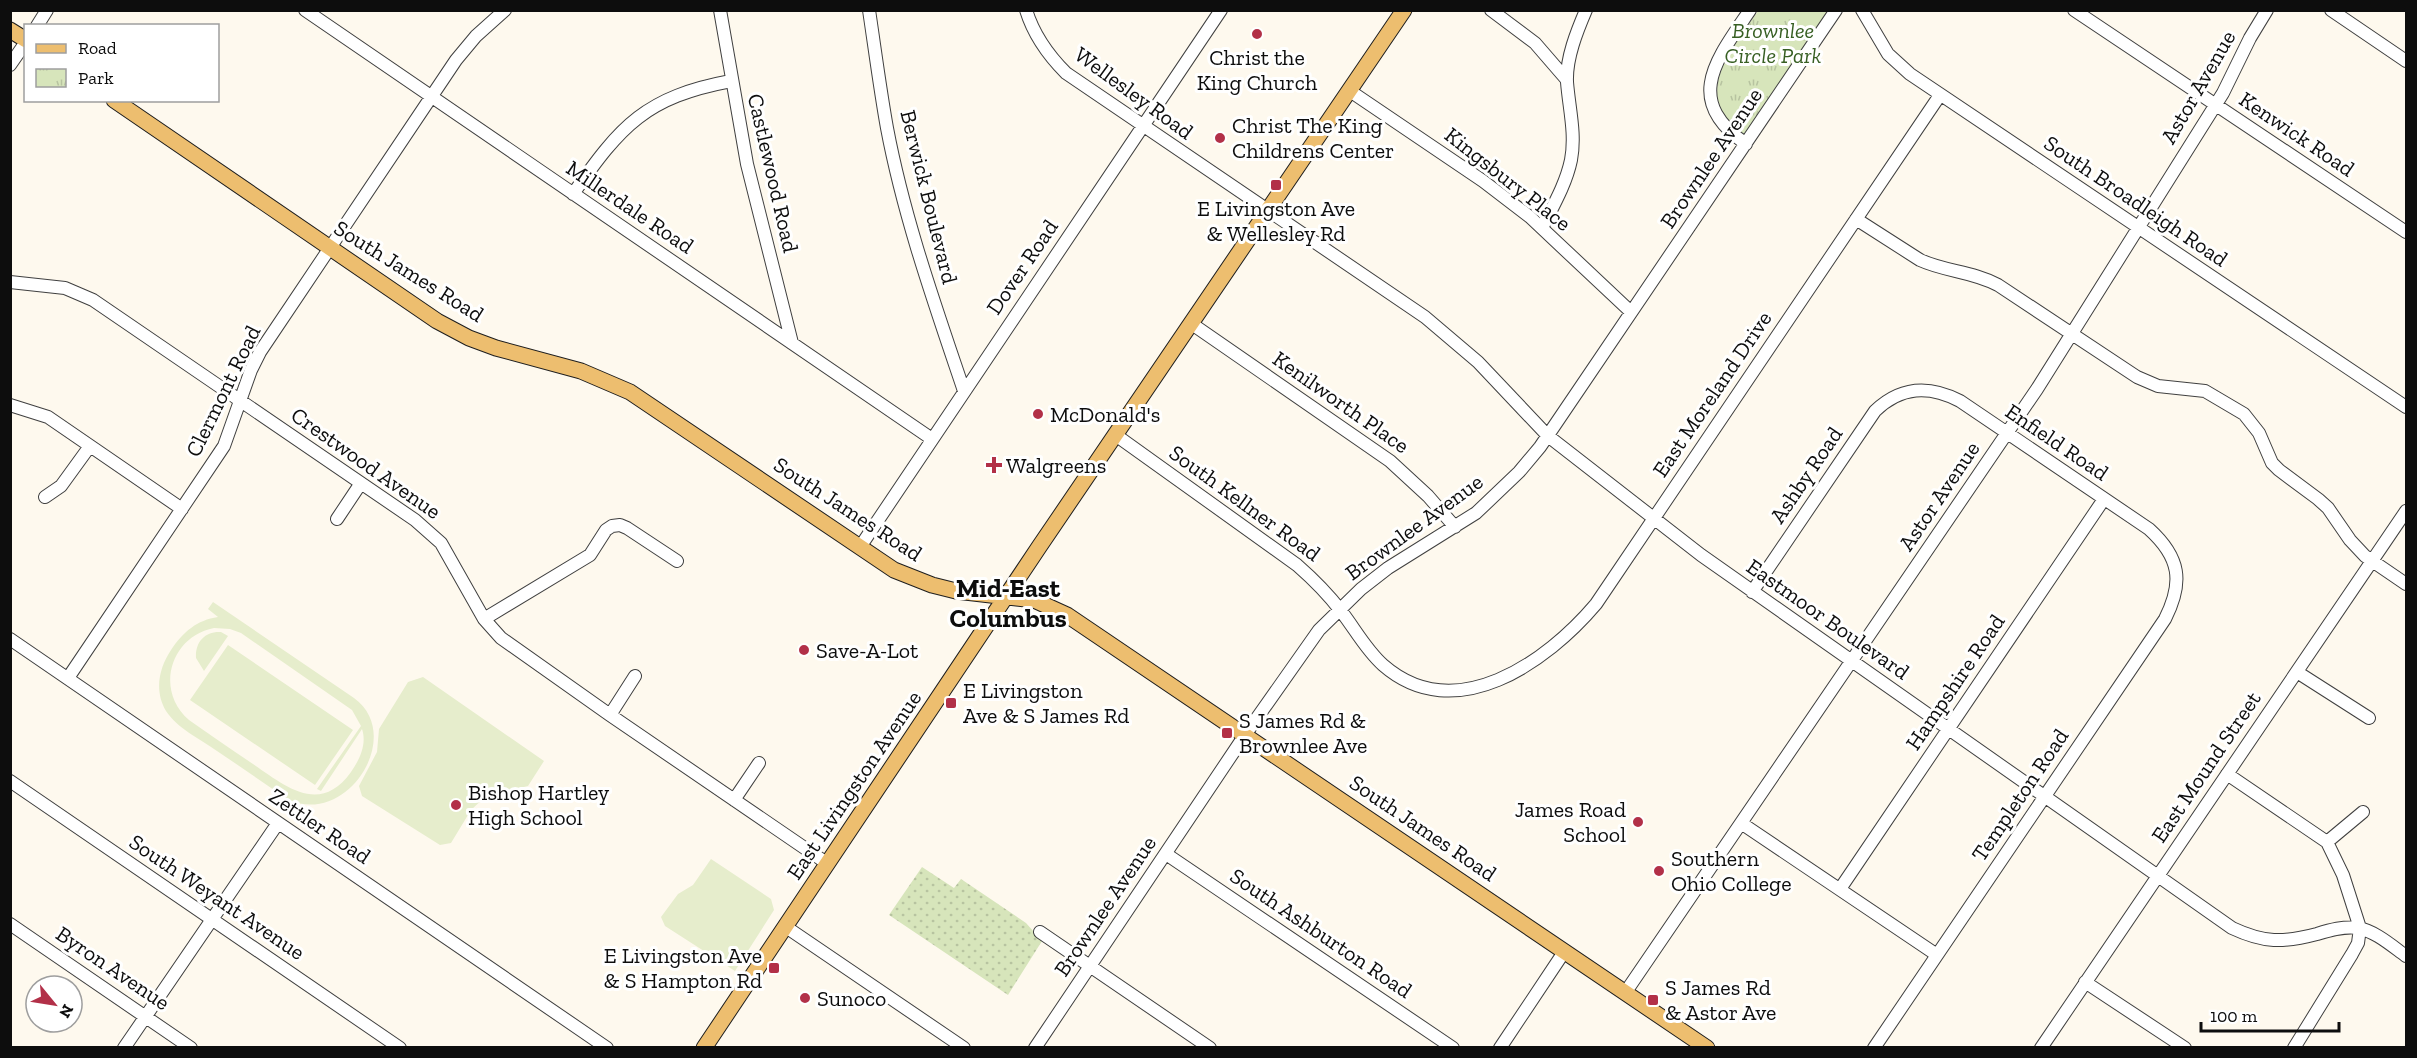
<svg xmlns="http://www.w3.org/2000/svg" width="2417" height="1058" viewBox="0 0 2417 1058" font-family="'Zilla Slab',serif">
<defs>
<pattern id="grass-dots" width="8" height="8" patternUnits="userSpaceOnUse" patternTransform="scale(1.5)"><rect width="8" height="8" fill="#d7e5bb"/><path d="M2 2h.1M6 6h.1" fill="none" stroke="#b7c3a0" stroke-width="1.8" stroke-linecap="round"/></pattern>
<pattern id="park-tufts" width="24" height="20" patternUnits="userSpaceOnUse" patternTransform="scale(1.5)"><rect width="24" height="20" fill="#d7e5bb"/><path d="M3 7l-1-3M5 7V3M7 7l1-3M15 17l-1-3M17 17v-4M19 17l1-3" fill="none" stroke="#b7c3a0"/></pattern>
</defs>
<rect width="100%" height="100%" fill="#fef9ee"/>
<path fill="url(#grass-dots)" d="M922,867L954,888L961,879L1026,923L1042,941L1008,995L889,915Z"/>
<path fill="url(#park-tufts)" d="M1758,11H1831L1746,134L1743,135C1689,97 1732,49 1758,11Z"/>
<path fill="#e6edcc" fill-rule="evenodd" d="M213,602L354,698C405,735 348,826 289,800C265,784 241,767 217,751C200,739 177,728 166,711C154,691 159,668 171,650C183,632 197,620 218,617L208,609ZM214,628L230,629L241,633L352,710L361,726L317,789L321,791L362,729C367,744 360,759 351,772C319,817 283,784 250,762C229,748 209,734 189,720C154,690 171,636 214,628Z
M221,632L228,636L204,671L196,658C195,642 205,631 221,632Z
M228,645L353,730L315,785L190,700Z
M423,677L544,761L528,786L485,797L471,810L451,843L440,845L362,796L359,786L377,752L379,729L408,682Z
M711,859L771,899L774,910L735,971L665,926L661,917L678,894L693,885Z"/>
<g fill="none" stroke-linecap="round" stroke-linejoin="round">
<defs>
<path id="minor" d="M305,10L932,439
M720,10L747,164L792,343
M869,10C875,50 880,89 887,128C904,218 935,305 964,391
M1026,10C1034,36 1048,55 1066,73L1425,317L1478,362L1548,436L1701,555L2232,928C2264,943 2283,943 2317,934C2330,930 2344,926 2358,928C2375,931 2392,946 2406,956
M1491,10L1535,43L1567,80
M1862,10L1888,54L1910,74L2406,407
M2074,10L2406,232
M2331,10L2406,61
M37,26L47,10
M10,65L26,42
M1350,91L1483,181L1530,217L1631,312
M1746,144C1682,100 1717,59 1750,10
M573,194C621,125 646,97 731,81
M1856,219L1920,260C1946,272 1972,271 1998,285L2137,377L2158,386L2205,391L2244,414L2259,433L2272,463L2279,470L2318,499L2328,508L2350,540L2365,556L2406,584
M1542,228C1553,206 1566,184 1571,160C1576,134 1569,108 1567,82C1566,58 1577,31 1586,10
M10,282L65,288L93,300L415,520L441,543L484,619L501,638L610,715L828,864
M1192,324L1390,461L1428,496L1455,527
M10,405L48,417L182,509
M1117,436L1297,565C1313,579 1328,594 1341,611C1355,629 1366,650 1383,665C1455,728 1547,662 1596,604L1940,95
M45,497L61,486L90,446
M337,519L361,483
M860,547L1221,10
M1752,592L1875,411C1901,386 1929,385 1960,401L2149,529C2180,557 2184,582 2165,619L1874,1048
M484,619L590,555L606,530L612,526L620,525L627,528L677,561
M10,639L607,1048
M2297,672L2369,718
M68,678L224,446L251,370L260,352L456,60L476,36L505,10
M610,715L635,676
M2227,774L2327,842L2343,875L2360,928L2358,943L2352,954L2294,1048
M10,781L400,1048
M734,800L759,763
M1741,823L1937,955
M2327,842L2363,812
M1166,854L1453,1048
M1840,889L2104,499
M10,924L191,1048
M786,927L964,1048
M1040,932L1210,1048
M2085,982L2185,1048
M1625,993L2037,389L2223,93L2250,38L2267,10
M124,1048L278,823
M1035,1048L1245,735L1319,630L1361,589L1388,568L1476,513L1519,472L1540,447L1836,10
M1500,1048L1564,952
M2041,1048L2406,511"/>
<path id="major" d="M10,30L26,40
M114,100L437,321L469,338L496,348L581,371L630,392L894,570L932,585L956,591L1034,600L1067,615L1707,1048
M704,1048L1039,547L1404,10"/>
</defs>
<use href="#minor" stroke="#404040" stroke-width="14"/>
<use href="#major" stroke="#1e1e1e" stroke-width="17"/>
<use href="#minor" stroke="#fff" stroke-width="12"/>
<use href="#major" stroke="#edbe6f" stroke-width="15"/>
</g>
<g fill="#b23048" stroke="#fff" stroke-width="2">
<circle cx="1257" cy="34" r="6"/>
<circle cx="1220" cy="138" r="6"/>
<rect x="1270" y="179" width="12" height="12" rx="3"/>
<circle cx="1038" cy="414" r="6"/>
<path d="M991 456h6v6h6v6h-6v6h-6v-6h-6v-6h6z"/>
<circle cx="804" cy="650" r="6"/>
<rect x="945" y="697" width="12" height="12" rx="3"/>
<rect x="1221" y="727" width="12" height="12" rx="3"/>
<circle cx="456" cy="805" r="6"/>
<circle cx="1638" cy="822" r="6"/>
<circle cx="1659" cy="871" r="6"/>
<rect x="768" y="962" width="12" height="12" rx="3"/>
<circle cx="805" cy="998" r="6"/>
<rect x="1647" y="994" width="12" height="12" rx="3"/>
</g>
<g text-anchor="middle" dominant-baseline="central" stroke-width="6" stroke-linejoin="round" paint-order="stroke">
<g font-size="22" font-style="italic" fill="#375f23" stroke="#fff">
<text x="1773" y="30">Brownlee<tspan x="1773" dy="25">Circle Park</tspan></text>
</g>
<g font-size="22" fill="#0d0d0d" stroke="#fff" text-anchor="start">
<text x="1257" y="57" text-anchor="middle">Christ the<tspan x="1257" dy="25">King Church</tspan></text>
<text x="1232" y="125">Christ The King<tspan x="1232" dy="25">Childrens Center</tspan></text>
<text x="1276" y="208" text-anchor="middle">E Livingston Ave<tspan x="1276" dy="25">&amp; Wellesley Rd</tspan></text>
<text x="1050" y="414">McDonald's</text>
<text x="1006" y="465">Walgreens</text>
<text x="816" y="650">Save-A-Lot</text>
<text x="963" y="690">E Livingston<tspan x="963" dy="25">Ave &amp; S James Rd</tspan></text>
<text x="1239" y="720">S James Rd &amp;<tspan x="1239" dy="25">Brownlee Ave</tspan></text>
<text x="468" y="792">Bishop Hartley<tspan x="468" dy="25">High School</tspan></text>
<text x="1626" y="809" text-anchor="end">James Road<tspan x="1626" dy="25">School</tspan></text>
<text x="1671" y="858">Southern<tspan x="1671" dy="25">Ohio College</tspan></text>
<text x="762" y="955" text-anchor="end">E Livingston Ave<tspan x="762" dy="25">&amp; S Hampton Rd</tspan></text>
<text x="1665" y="987">S James Rd<tspan x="1665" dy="25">&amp; Astor Ave</tspan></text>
<text x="817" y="998">Sunoco</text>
</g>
<g font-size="22" fill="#0d0d0d" stroke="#fff">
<text transform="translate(2198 87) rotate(-60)">Astor Avenue</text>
<text transform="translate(1134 93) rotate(36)">Wellesley Road</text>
<text transform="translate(2297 134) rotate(34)">Kenwick Road</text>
<text transform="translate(1711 158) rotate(-56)">Brownlee Avenue</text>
<text transform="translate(773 173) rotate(77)">Castlewood Road</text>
<text transform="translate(1508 179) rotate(38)">Kingsbury Place</text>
<text transform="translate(929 197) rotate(76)">Berwick Boulevard</text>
<text transform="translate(2136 201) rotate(34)">South Broadleigh Road</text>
<text transform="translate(630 207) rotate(34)">Millerdale Road</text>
<text transform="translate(1022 267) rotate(-56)">Dover Road</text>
<text transform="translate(409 271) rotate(32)">South James Road</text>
<text transform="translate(223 391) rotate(-64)">Clermont Road</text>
<text transform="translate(1712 394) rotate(-56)">East Moreland Drive</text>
<text transform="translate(1341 402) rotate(35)">Kenilworth Place</text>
<text transform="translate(2057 442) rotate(34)">Enfield Road</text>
<text transform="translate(366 463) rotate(35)">Crestwood Avenue</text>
<text transform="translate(1806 475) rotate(-56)">Ashby Road</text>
<text transform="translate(1939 496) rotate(-56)">Astor Avenue</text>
<text transform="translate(1245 503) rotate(36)">South Kellner Road</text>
<text transform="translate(848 509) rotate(33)">South James Road</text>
<text transform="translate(1414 527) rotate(-36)">Brownlee Avenue</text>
<text transform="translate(1828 619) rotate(35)">Eastmoor Boulevard</text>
<text transform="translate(1955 682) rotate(-56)">Hampshire Road</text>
<text transform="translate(2206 767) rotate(-56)">East Mound Street</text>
<text transform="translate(854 785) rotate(-56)">East Livingston Avenue</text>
<text transform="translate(2020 795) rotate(-56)">Templeton Road</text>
<text transform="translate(320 826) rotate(34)">Zettler Road</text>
<text transform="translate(1423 828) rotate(34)">South James Road</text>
<text transform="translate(217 897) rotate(34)">South Weyant Avenue</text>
<text transform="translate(1105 906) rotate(-56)">Brownlee Avenue</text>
<text transform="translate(1321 933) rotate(34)">South Ashburton Road</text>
<text transform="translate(113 968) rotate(34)">Byron Avenue</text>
</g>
<g font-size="26" font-weight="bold" fill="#0d0d0d" stroke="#fff">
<text x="1008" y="588">Mid-East<tspan x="1008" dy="30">Columbus</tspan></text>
</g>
</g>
<rect width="2417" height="1058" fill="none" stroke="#0d0d0d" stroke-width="24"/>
<rect x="24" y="24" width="195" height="78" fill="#ffffff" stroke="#9e9e9e" stroke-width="1.5"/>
<rect x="36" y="44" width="30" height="9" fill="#edbe6f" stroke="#9e9e9e" stroke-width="1.5"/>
<text x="78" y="54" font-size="18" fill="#0d0d0d">Road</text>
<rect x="36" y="69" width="30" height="18" fill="url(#park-tufts)" stroke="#9e9e9e" stroke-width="1.5"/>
<text x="78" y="84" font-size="18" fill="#0d0d0d">Park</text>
<g transform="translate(54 1004) rotate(120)"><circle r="28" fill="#ffffff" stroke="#9e9e9e" stroke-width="1.5"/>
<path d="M0-4.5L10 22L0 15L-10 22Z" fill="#b23048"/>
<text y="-9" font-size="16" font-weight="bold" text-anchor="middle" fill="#0d0d0d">N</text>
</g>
<path d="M2201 1022v9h138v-9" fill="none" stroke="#0d0d0d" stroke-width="3"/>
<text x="2210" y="1022" font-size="18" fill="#0d0d0d" stroke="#ffffff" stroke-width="4.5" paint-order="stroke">100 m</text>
</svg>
